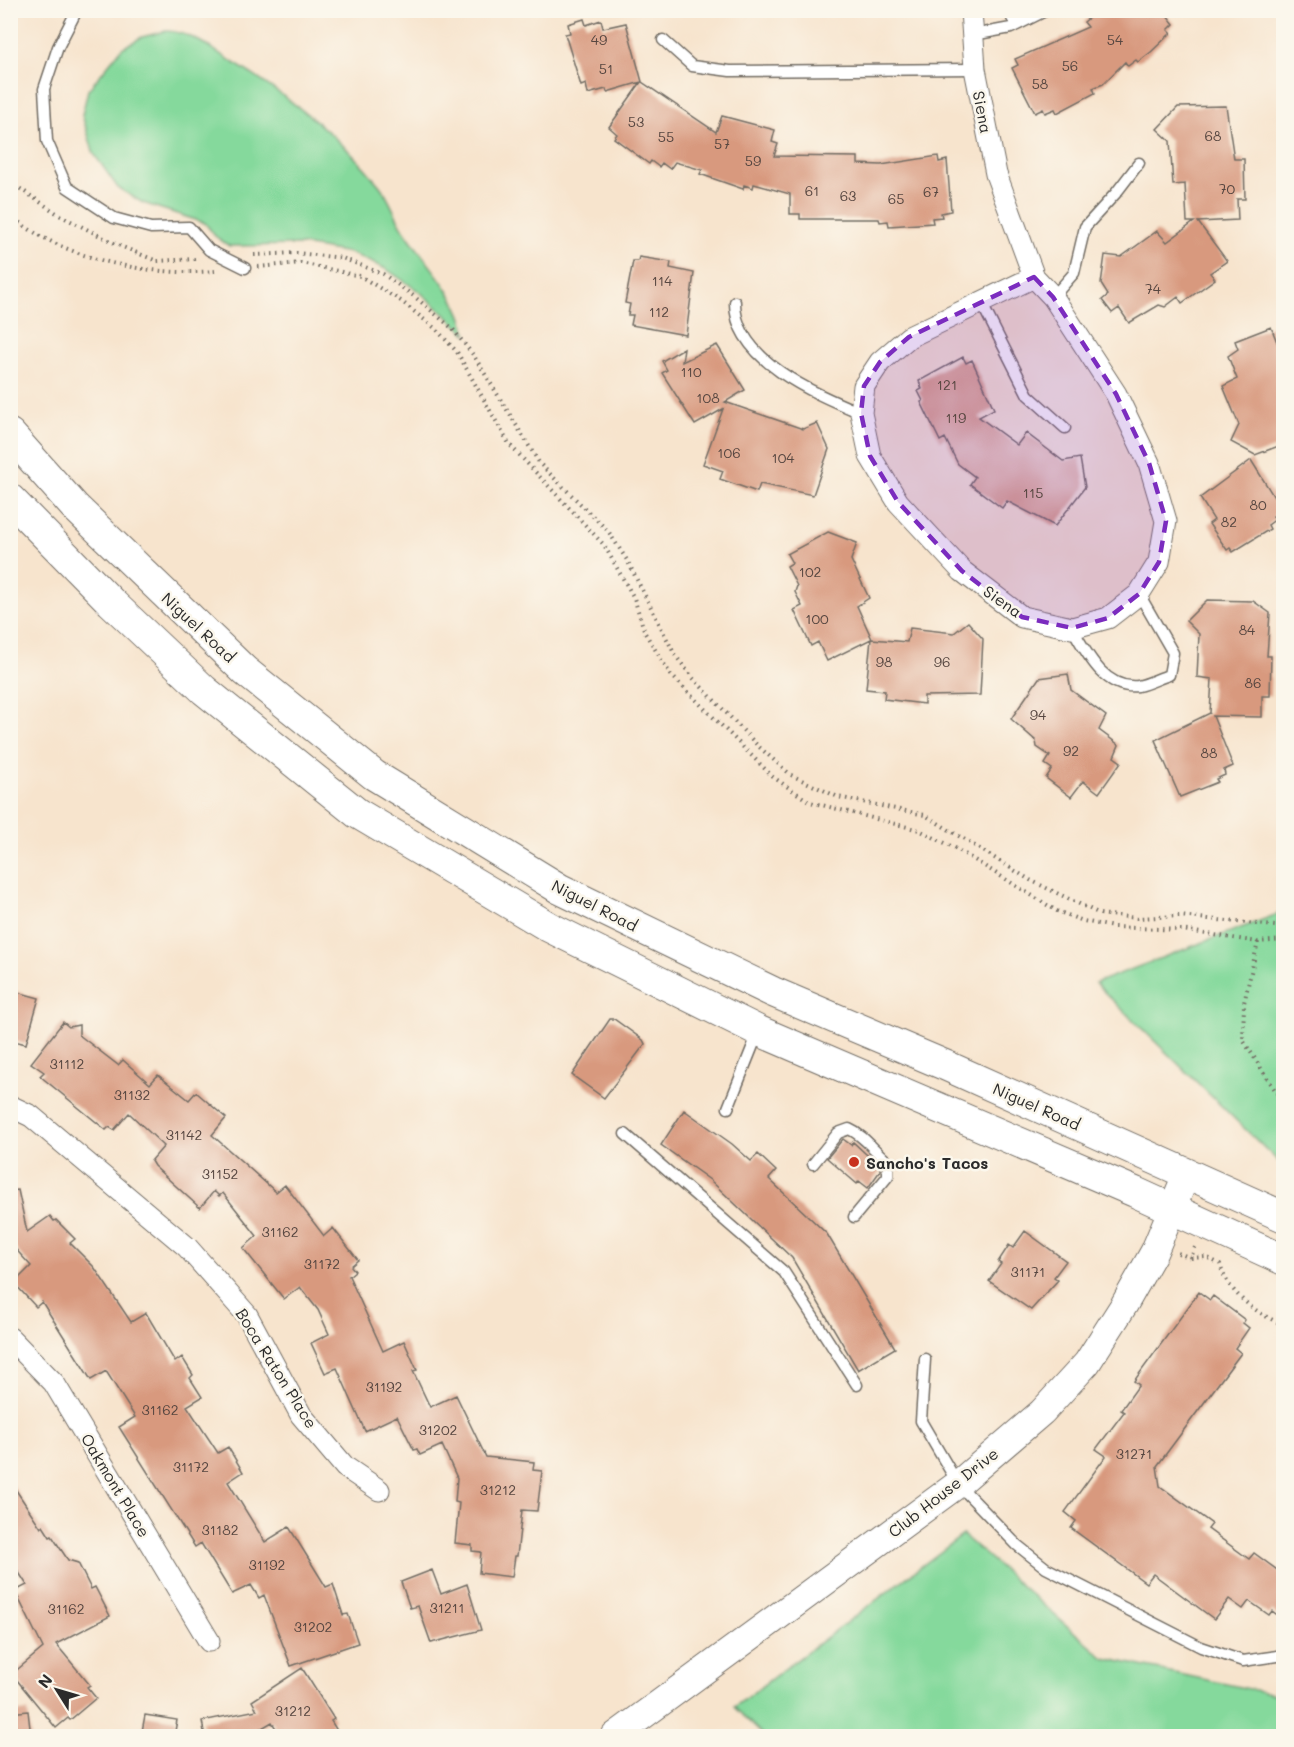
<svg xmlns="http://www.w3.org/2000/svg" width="1294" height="1747" viewBox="0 0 1294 1747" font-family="Mali,sans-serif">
<rect width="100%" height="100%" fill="#fbf7ec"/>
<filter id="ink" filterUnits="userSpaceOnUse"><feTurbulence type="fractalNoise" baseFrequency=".0167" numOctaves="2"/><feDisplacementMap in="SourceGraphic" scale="12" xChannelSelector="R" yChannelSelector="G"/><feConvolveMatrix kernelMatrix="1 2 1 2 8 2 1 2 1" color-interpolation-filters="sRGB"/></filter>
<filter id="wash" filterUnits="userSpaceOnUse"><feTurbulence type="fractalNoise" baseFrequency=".008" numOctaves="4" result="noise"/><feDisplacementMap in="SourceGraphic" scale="24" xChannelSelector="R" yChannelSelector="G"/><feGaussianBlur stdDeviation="1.35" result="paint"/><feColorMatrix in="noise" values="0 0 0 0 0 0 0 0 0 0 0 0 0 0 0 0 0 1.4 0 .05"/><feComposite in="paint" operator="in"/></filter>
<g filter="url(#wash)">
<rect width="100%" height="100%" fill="#f7e4cd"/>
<path fill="#85d99c" stroke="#588264" stroke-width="1.5" d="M166,31C189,31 212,49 231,61C287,96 339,134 380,186C390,199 395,216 404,230C427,265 457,292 467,334L420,292L386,269L350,253L303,245L229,246L215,236L205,223L143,203L118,188L94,154L82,115L88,90L122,48L142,37Z
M1283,912H1284L1283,1166L1095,983Z
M963,1535L1104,1658L1283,1696V1736H764L734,1707Z"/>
<g id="blocks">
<path fill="#d8997e" d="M1098,10H1163L1174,24L1168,30L1171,33L1151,52L1138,62L1136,60L1128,66L1125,62L1103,84L1093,88L1095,93L1057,113L1055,109L1045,113L1043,109L1035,113L1012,68L1018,65L1015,59L1088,27L1084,22Z
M584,19L586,25L601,20L603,28L626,23L642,82L716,132L722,116L775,130L772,142L778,144L774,156L858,157V164L881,165L938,156L939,162L947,160L951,211L941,213L942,217L932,218L933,223L889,226L888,221L880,222L879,219H800V214H790V194L754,184L753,188L744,185L743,189L700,174L702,170L675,162L670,169L662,163L659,167L651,161L649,164L614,138L617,134L609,127L641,82L607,92L606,89L588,94L586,84L581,86L565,34L570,33L568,24Z
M1226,106L1234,159H1244L1245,199H1237L1238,220L1198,222L1227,261L1210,273L1215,279L1182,303L1178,297L1165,307L1159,305L1129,323L1119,308L1112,313L1102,300L1108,295L1101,284L1105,255L1121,257L1157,231L1167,242L1194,222H1187L1185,184L1173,185L1170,141L1157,129L1178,107Z
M639,257L671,262L670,268L694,273L686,335L631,325L633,315H628L630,304L625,303L633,261H638Z
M1271,327L1279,347L1284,345V444L1255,455L1231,442L1239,425L1223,386L1237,379L1228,356L1238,349L1235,341Z
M717,345L745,390L725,402L803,429L817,423L829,449L813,495L760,484L757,492L720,479L723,471L703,464L723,409L695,425L662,373L667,370L662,361L684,348L682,362Z
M963,357L966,363L972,360L994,409L979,417L1017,445L1026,433L1063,461L1080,458L1085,487L1055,526L1007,501L1002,508L970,484L975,477L958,464L945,438L940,441L921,402L923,401L918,391L922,389L919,381Z
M1251,460L1282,510L1273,516L1276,519L1268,525L1270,529L1233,552L1230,548L1227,550L1209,524L1214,520L1200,498Z
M828,532L857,543L851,560L869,598L857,606L872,639L907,642L910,628L954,633L968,622L983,639L980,695L924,696V704L884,699L885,691L866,689L871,639L827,661L818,642L811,646L794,610L802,606L795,592L797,586L787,566L792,563L787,554Z
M1207,600L1253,601L1270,613L1267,656H1271L1270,696H1262V717L1213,716L1233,766L1224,770L1225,775L1216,779L1218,782L1180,797L1155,740L1210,713L1212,679L1197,677L1199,634L1186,621Z
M1068,674L1071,690L1106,716L1099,730L1119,745L1114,757L1121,762L1099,793L1083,781L1071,797L1046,778L1052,769L1045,764L1050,756L1037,747L1036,741L1011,719L1039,678Z
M10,990L39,998L26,1044L10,1040Z
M610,1019H614L643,1040L645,1044L604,1098L572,1075Z
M63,1022L69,1027L79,1025V1035L118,1065L123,1060L150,1084L158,1075L189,1100L196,1092L226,1118L212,1135L276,1192L285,1185L324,1236L333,1228L358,1260L351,1266L355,1271L349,1276L383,1351L404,1341L417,1370L413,1371L430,1407L456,1395L486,1457L534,1462L533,1470L542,1471L537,1511L522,1510L517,1556H515L512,1577L479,1573L481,1552L472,1551V1545L455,1543L459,1503L455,1502L457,1478L442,1445L420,1455L417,1449L414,1450L397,1416L365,1431L337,1368L325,1373L311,1343L329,1334L318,1310L300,1287L284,1299L243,1248L257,1236L223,1193L219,1196L214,1191L200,1208L154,1166L151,1161L164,1146L129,1113L114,1130L109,1127L106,1130L40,1076L44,1072L31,1063Z
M684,1110L732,1144L751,1161L758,1154L776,1171L769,1179L827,1234L895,1348L858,1370L792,1258L710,1180L661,1145Z
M843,1139L851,1145L853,1142L880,1167V1171L868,1188L859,1181L857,1184L827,1158Z
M18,1190L27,1232L50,1216L54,1221L56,1220L75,1239L70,1243L94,1267L131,1322L146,1313L175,1362L182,1357L193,1375L190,1378L202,1397L187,1406L218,1453L228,1447L243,1472L228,1482L265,1542L289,1527L326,1587L333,1584L343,1615L348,1614L358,1643L291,1666L264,1595L259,1598L251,1585L232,1594L201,1543L195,1547L119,1427L135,1417L106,1371L91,1380L42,1302L36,1307L14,1283L31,1266L10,1243V1191Z
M1025,1231L1066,1261L1054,1277L1058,1280L1031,1310L989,1281L1001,1264L998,1262L1009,1245L1013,1248Z
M1199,1292L1210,1300L1213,1296L1245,1320L1243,1323L1249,1328L1235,1348L1241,1353L1157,1466L1160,1486L1212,1524L1208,1529L1249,1559L1254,1553L1284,1575V1620L1272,1611L1269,1615L1249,1601L1243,1609L1229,1599L1214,1619L1153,1574L1146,1583L1071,1528L1076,1521L1065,1512L1106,1456L1096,1449L1124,1412L1121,1410L1139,1385L1134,1381Z
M10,1481L41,1528L43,1526L50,1537L52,1536L68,1560L78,1563L91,1589L95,1587L110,1616L56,1644L90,1685L87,1687L96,1698L70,1720L68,1718L56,1728L12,1674L43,1648L15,1591L27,1585L10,1559Z
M432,1570L441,1594L467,1584L481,1630L431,1643L418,1606L410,1608L401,1582Z
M302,1668L334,1719L331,1721L341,1737H281L272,1722L262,1728L238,1734L239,1737H205L202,1721L257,1710L252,1701Z
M28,1711L31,1737H10V1713Z
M145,1715L177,1720L174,1737H141Z"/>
</g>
</g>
<g filter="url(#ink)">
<use href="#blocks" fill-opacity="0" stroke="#726c64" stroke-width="1.5"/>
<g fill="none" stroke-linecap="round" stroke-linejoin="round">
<defs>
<path id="service" d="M77,10L58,47L44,89L47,141L67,187L114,218L151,228L189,227L209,250L245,268
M1012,10V18L1017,25
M973,35L1011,28L1047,10
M663,40L692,66L730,71L975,69
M1053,297L1074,273L1085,227L1116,193L1139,163
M735,302C734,360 816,394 861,413
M981,302L1028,395L1065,428
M1072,628C1086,652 1104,690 1138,686C1148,684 1159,678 1169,675L1173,653L1139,594
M728,1108L758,1033
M625,1134L784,1272L857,1385
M813,1164L838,1133L849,1129C865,1136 874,1151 888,1162V1176L854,1217
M925,1359L921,1421L958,1484L1017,1545L1046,1568L1201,1647L1243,1661L1284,1655"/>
<path id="minor" d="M971,10L975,69L996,174L1034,277
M1034,277L1053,297L1116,394L1149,463L1166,521L1159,562L1139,594L1108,618L1072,628L1022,617L962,571L898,502L870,456L861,413L864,386L880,362L909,337Z
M10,1106L31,1116L187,1247L247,1315L301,1415L345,1467L379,1490
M10,1338L54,1383L209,1641"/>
<path id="tertiary" d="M615,1736L958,1484L1042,1412L1087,1363L1124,1305L1154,1252L1187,1173"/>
<path id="secondary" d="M10,434L74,506L245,671L374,775L560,889L773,992L947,1066L1284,1217
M10,499L111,602L204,690L357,813L549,927L759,1031L1135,1192L1284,1260"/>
</defs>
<use href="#service" stroke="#726c64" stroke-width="13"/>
<use href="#minor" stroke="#726c64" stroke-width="23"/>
<use href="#tertiary" stroke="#726c64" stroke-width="29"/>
<use href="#secondary" stroke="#726c64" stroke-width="32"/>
<path stroke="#726c64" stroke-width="4" stroke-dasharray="1.5 4.5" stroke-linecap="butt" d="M10,182L61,216L120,246L157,261L196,259
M10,215C62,259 148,277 215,271
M254,255L297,253L342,258L383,274L415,297L452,328L474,356L540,464L608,531L627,560L675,655L693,678L759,747L791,775L838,797L925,815L1030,880L1100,914L1137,918L1180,916L1284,927
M258,267L301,263L360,276L401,301L436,329L457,352L509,444L604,545L634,598L645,633L671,675L773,777L810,802L919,830L955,848L1057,911L1083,921L1113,927L1182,930L1258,942L1284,940
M1258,942L1244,1003L1243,1040L1284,1104
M1178,1253L1191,1258L1195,1247
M1191,1258L1206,1257L1220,1264C1227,1293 1257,1314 1284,1325"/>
<use href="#service" stroke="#fff" stroke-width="10"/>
<use href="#minor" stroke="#fff" stroke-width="21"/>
<use href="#tertiary" stroke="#fff" stroke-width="27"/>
<use href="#secondary" stroke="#fff" stroke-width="30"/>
</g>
</g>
<path fill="#7b2cbf" fill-opacity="0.2" stroke="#7b2cbf" stroke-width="4.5" stroke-dasharray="12 8" stroke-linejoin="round" d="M1034,277L1053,297L1116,394L1149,463L1166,521L1159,562L1139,594L1108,618L1072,628L1022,617L962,571L898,502L870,456L861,413L864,386L880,362L909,337Z"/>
<circle fill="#c8321e" stroke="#fbf7ec" stroke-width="2" cx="854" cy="1162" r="6"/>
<g text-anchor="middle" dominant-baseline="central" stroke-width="5" stroke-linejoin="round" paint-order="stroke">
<g font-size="14" fill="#564640">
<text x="599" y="39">49</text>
<text x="1115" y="39">54</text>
<text x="1070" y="65">56</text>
<text x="606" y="68">51</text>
<text x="1040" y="83">58</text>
<text x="636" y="121">53</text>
<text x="1213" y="135">68</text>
<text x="666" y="136">55</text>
<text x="722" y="143">57</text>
<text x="753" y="160">59</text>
<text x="1227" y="188">70</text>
<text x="812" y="190">61</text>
<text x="931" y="191">67</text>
<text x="848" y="195">63</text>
<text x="896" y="198">65</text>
<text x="662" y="280">114</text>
<text x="1153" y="288">74</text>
<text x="659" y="311">112</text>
<text x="691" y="371">110</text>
<text x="947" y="384">121</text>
<text x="708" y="397">108</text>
<text x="956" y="417">119</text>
<text x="729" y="452">106</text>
<text x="783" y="457">104</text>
<text x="1033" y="492">115</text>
<text x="1258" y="504">80</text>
<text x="1229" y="521">82</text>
<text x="810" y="571">102</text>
<text x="817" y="618">100</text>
<text x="1247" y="629">84</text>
<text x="884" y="661">98</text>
<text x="942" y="661">96</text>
<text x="1253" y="682">86</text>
<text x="1038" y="714">94</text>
<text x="1071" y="750">92</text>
<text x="1209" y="752">88</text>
<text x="67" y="1063">31112</text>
<text x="132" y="1094">31132</text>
<text x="184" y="1134">31142</text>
<text x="220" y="1173">31152</text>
<text x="280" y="1231">31162</text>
<text x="322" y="1263">31172</text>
<text x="1028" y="1271">31171</text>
<text x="384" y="1386">31192</text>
<text x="160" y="1409">31162</text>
<text x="438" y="1429">31202</text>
<text x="1134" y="1453">31271</text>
<text x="191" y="1466">31172</text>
<text x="498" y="1489">31212</text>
<text x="220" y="1529">31182</text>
<text x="267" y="1564">31192</text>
<text x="447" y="1607">31211</text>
<text x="66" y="1608">31162</text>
<text x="313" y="1626">31202</text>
<text x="293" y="1710">31212</text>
</g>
<g font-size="16" fill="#2b2b2b" stroke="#fbf7ec">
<text transform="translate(983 112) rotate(79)">Siena</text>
<text transform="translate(1003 601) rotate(35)">Siena</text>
<text transform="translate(199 627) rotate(43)">Niguel Road</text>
<text transform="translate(595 905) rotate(27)">Niguel Road</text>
<text transform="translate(1037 1106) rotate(24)">Niguel Road</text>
<text transform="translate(277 1368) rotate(58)">Boca Raton Place</text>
<text transform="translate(116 1485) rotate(59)">Oakmont Place</text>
<text transform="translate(943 1492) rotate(-38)">Club House Drive</text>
</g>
<g font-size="16" font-weight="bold" fill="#2b2b2b" stroke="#fbf7ec" text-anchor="start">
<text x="866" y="1162">Sancho's Tacos</text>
</g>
</g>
<rect width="1294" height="1747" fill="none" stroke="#fbf7ec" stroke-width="36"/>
<g transform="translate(57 1690) rotate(307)" stroke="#fbf7ec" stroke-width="4.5" paint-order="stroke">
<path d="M0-4.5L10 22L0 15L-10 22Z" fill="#2b2b2b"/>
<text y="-9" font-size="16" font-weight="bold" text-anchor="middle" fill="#2b2b2b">N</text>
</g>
</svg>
